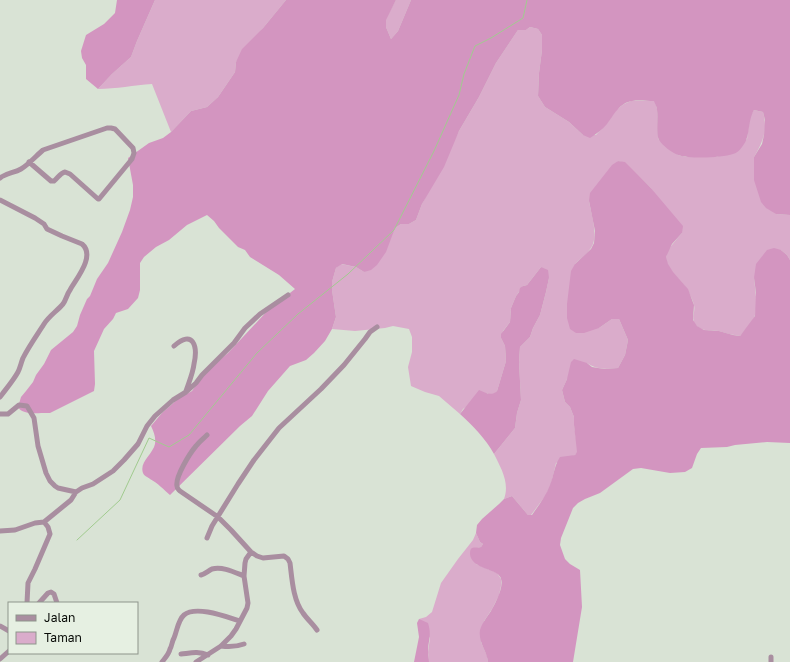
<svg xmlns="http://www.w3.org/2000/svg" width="790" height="662" viewBox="0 0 790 662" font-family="'Golos Text',sans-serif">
<rect width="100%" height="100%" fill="#d9e3d5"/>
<path fill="#daaccb" d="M155,0H286L263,28L236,62L235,72L218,97L207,107L191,111L171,132L152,84C134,85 116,89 98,89L112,74L131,57L137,41Z
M396,0H411L398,31L391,39L386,27L385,20Z
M530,27L538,29L542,35V50L539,73L538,96L545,107L569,122L583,135H596L607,123L616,110L624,104L631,101H655L657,109L658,139L678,155L686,157H717L747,139L750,116L754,110L763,112C768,130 763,142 754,157L776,214L790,215V260L787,255L781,250L754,278C755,289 758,304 755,315C754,321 744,331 740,336C732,335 726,333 719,331C712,330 705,332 698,327C689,321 696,313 694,305C693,300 690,295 688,291C683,280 667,272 666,258C666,250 677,239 682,233L650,187L625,163L618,161L589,201C591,214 599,236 591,248C587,254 580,259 575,264L599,328L612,319H619L628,340L625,355L618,368C606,369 597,370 587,363L567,379L562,390L565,402L570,407L574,417V425L578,452L575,455L556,463L551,484L546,495L531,515H528L512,496L504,499C510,483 501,468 494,454L515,428L517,413L521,400L519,362L520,347L530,337L533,328L540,315L546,292L549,278L541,267L527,285L523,286L516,296L511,308L510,322L503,331L501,338L505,346L506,361L497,391L494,394L490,395L487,393L463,409L460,414L439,396L425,392L411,386L408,367L412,352V337L409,329L393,326L385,328L355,331L332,329L336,317L332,290V282L336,268L341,264L356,267L364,272L395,228L401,224H409L416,220L422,204L459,131L479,97L496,63L518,30H526Z
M476,533L480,542L483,544L481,547L477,548L476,564L497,573L501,579V586L499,595L492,609L484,621L481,642L487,656L488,662H429L428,652L430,638L419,619L426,617L432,612L441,583L458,559L473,540Z"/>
<path fill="#d395c0" d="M117,0H155L137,41L131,57L112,74L98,89L86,79V65L82,58L81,51L86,35L104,24L115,13Z
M286,0H396L386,20V27L391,39L398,31L411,0H790V215L776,214L766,208L761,202L754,180V157L762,144L764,135L765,120L763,112L754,110C747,122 751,137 742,147C740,150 737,153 733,154C722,158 689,159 678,155C671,152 663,146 659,140C656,135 658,117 657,110C657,107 655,104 654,101C647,101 639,100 632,101C619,103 614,115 607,124C602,130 596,134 590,138L583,135L569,122L545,107L538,96L539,73L542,50V35L538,29L530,27L526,30H518L496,63L479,97L459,131L444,167L422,204L416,220L409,224H401L395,228L386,252L377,265L371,270L364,272L356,267L342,264L336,268L332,282V290L336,317L332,329L325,341L314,353L306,360L290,366L268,391L252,416L240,426L170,495C164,490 158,483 150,479C148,477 144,476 143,473C139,462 153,454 155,444C156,438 154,432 151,426L162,413L179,398L192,391L205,372L228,353L270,308L281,300L295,289L279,275L250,257L245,250L238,247L219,228L214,221L207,215L187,225L169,240L156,247L144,257L140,263V290L138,298L128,309L116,313L113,319L104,329L94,351L95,384L94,391L50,413H46C37,413 22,415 18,407L21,397L26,391L33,382L36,375L44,364L51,350L73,332L77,326L80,315L87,299L90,296L97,279L108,263L122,232L130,210L133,197V185L128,158L149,143L163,138L171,132L191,111L207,107L218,97L235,72L236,62L242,49L263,28Z
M618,161L625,162L650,187L683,226L682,233L672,244L666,257L668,264L673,272L688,289L694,305L693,320L697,326L704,330L719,331L733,335L740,336L755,316L756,293L754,278L756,264L767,250L774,248L781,250L787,255L790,260V443L767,442L735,445L727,447L701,448L697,454L692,468L685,472L670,473L641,468L633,469L600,493L585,499L578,503L573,508L561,538L560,545L565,559L570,564L580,570L582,607L573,662H488C487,651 478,642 480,630C482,623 487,617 491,611C495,604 504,587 501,579C501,577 498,574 496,573C487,568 471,566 470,554C470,552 470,549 472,548C474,547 478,548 481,547L483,544L480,542L476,533L477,525L482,519L499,504L504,499L512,496L528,515H532C538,506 546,496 550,485C554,475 554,466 560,457L575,455L577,452L574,425V417L570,407L565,402L562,390L567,379L571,362L574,359L587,363L592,367L604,369L618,368L625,355L628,340L619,319H612L599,328L584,333H576L570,329L567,318V304L571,271L575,264L591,249L594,243L595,231L589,201L590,193L612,165Z
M541,267L548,270L549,278L546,292L540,315L533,328L530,337L520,347L519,362L521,400L517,413L515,428L494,454C486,439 472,425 460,414L479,390C485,392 491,397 497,391L506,361L505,346L501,338V334L510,322L511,308L516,296L519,292L520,288L523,286L527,285Z
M419,619L428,623C432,636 428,640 428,652C428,655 429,659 429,662H414L419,637L417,623Z"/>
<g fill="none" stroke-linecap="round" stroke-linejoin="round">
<path stroke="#a1cb8f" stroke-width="1" d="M77,540L120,500L149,438L169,447L189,435L257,353L298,314L348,274L394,230L434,151L459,95L464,74L475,46L491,38L523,18L527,0"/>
<path stroke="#a98ea0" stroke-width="5" d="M0,178C6,173 14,173 21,169C28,165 36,156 43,150L107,128H111L115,129L133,148L134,153L132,159L99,199H98L70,174L65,172C60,173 58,178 54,181H51L29,162
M0,200L35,218L44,224L47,229L62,236L82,244C96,256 76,279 70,290C67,294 66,300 63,304C57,311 49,316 44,324C37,335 29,346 23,358C21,363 20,368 18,372C13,381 6,389 0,397
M174,346C193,329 198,346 194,364C193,373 189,382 186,391
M0,414H8L19,405L27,406L34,418L38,446L46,473L50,481L55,486L58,488L76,492
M207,435C204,438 199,442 196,446C190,453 175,477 177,486C177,489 178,489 180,491L218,517L231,530L251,552L257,556L263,558L284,556L288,559L290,563C292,579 293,600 303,613C307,619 313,624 317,630
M0,531L15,530L35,523L44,522L71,500L76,492L82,488L93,484L113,471L124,460L138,444L147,426L155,416L173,400L186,392L196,383L202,375L234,343L245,328L260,314L288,295
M207,538L212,526L238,484L254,460L279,428L321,389L344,365L365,339L370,332L377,327
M201,575C205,574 208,571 212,569C222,566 234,572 244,576
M27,603L28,583L35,569L50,534L48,527L44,522
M39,603L48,593L51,592L54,594L57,603
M0,626L9,631
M221,646C229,647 236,647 244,644
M181,654C191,653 198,651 208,655
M771,657V662
M0,659L9,651
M162,662C165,658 169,654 170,649C172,646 172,641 174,638C177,631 178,620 184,615C196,605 227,617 240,621
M196,662L221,646L231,636L236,629L247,608L248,603L244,576L245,563L246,559L251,552"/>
</g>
<rect x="8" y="602" width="130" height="52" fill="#e6f0e2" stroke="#8e958b"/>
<rect x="16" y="615" width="20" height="6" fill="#a98ea0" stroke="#8e958b"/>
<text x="44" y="622" font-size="12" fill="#090c08">Jalan</text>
<rect x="16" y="632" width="20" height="12" fill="#daaccb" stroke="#8e958b"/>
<text x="44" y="642" font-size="12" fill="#090c08">Taman</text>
</svg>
